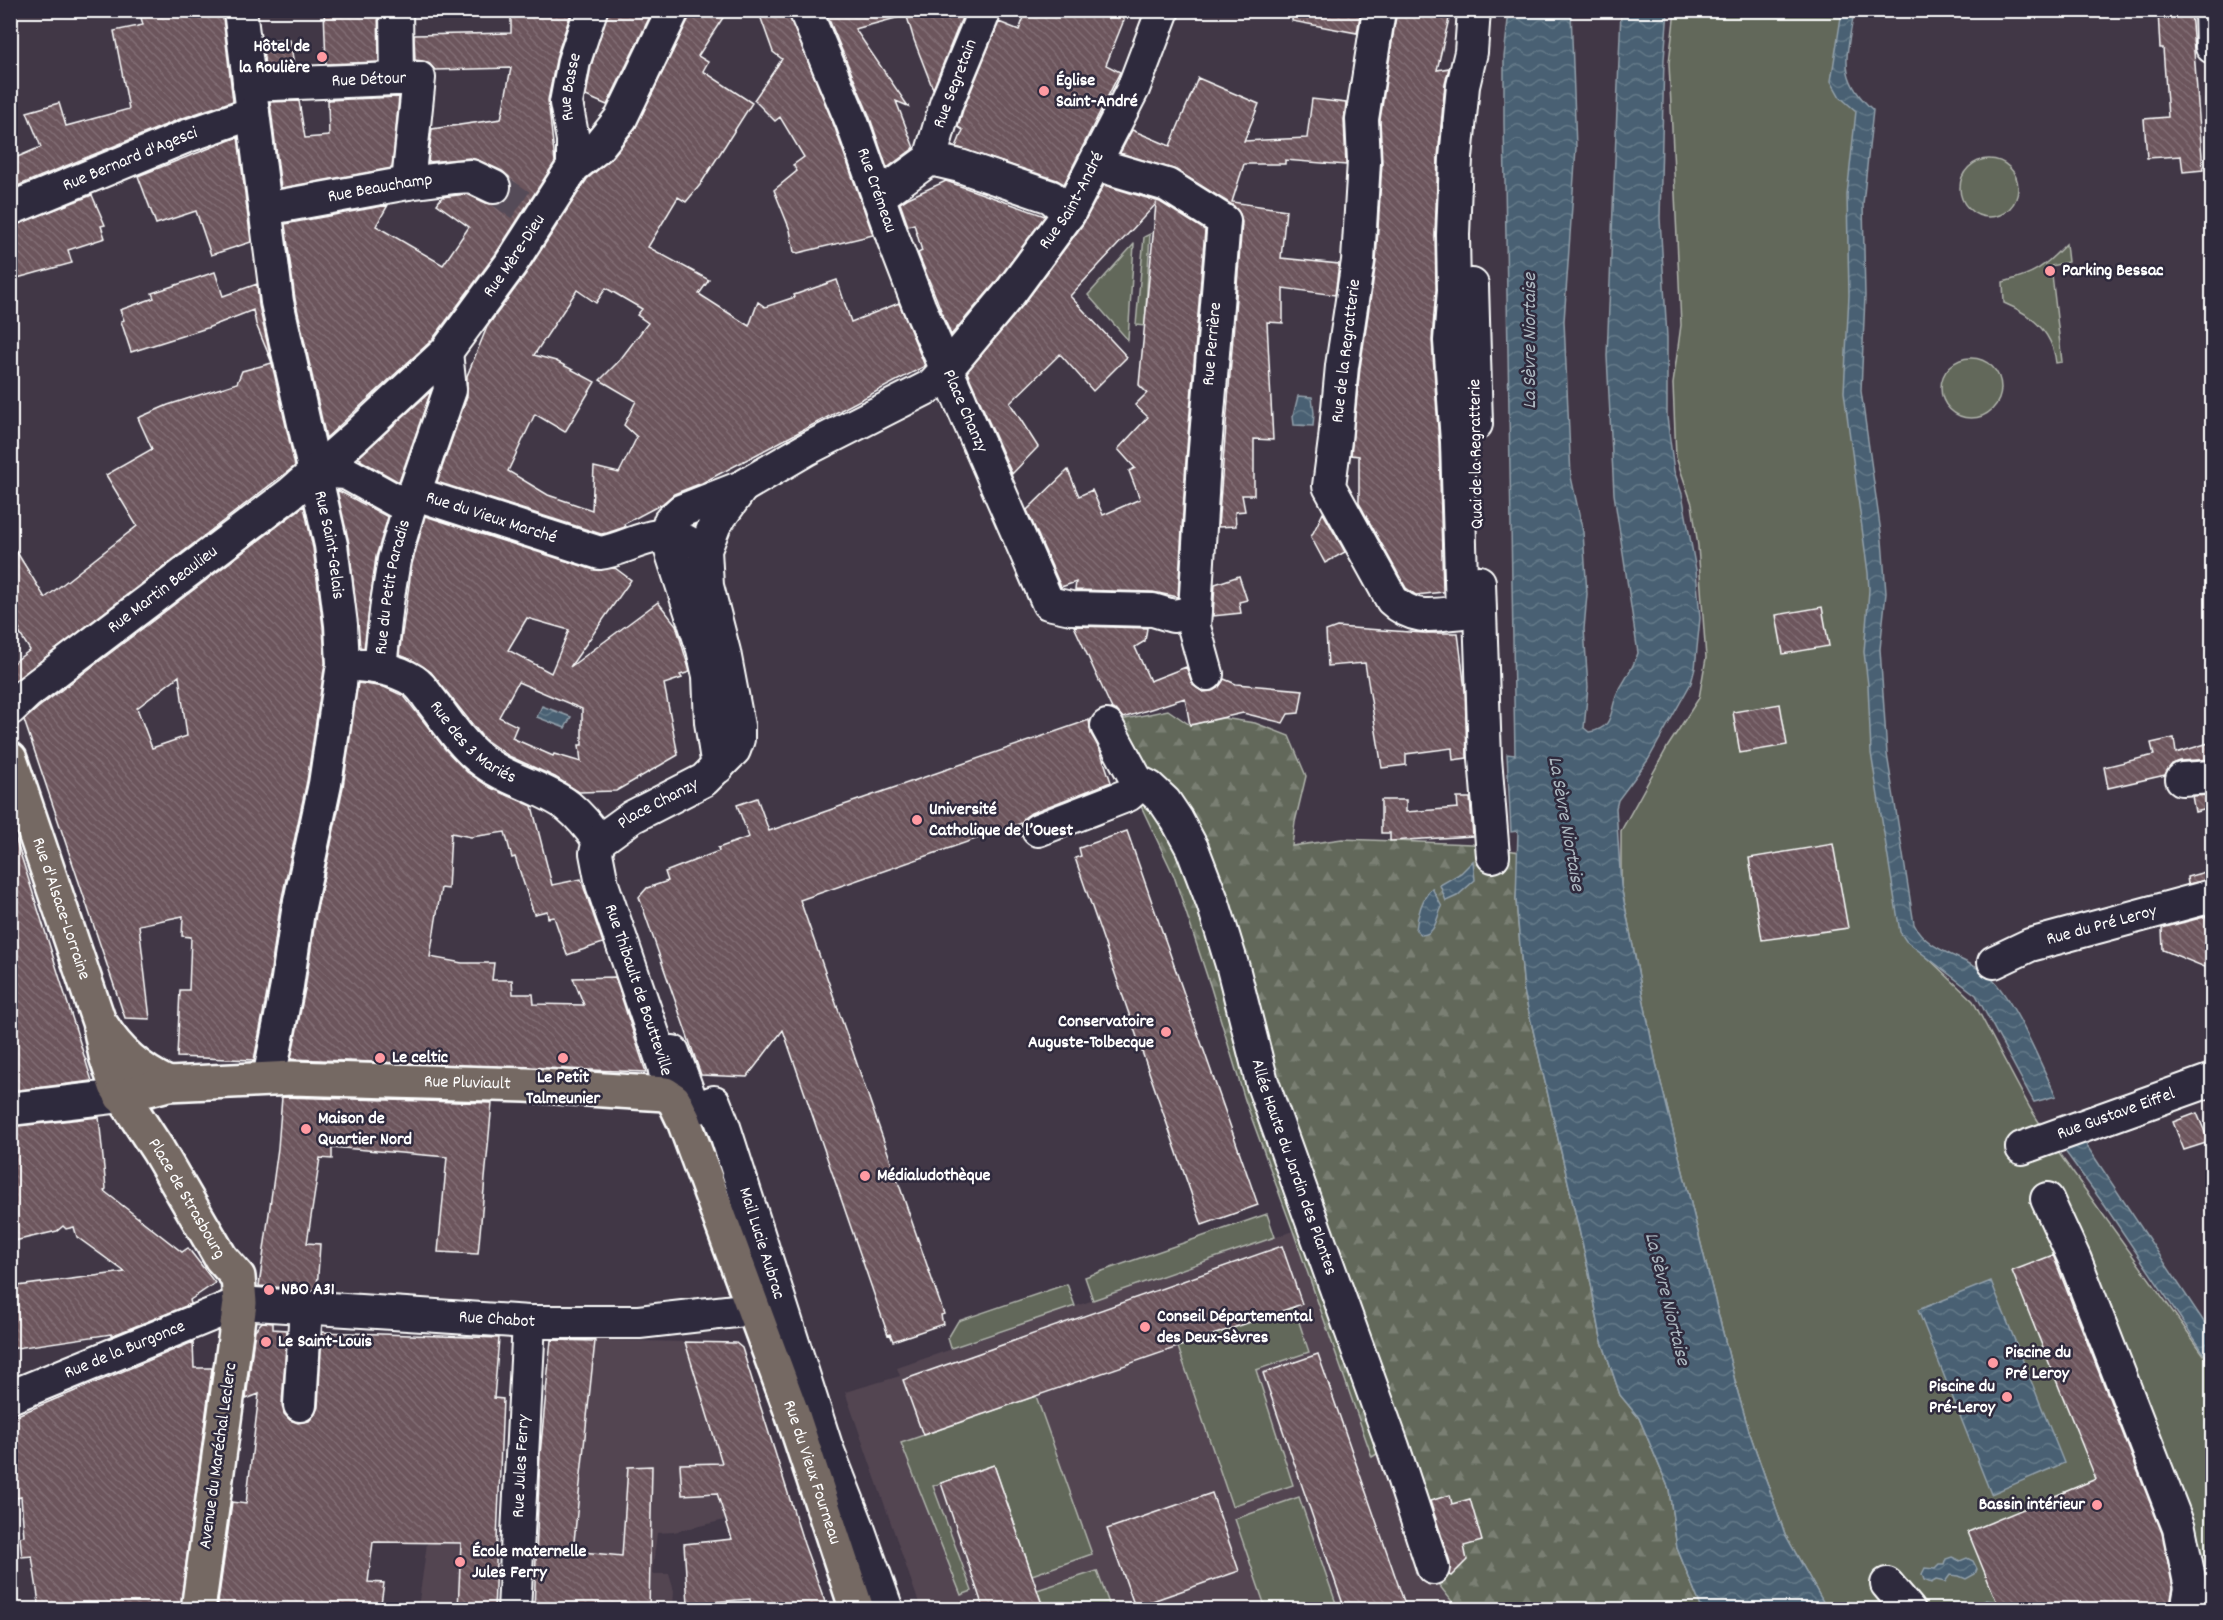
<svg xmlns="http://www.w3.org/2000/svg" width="2223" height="1620" viewBox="0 0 2223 1620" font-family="Dekko,sans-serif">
<defs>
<pattern id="forest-firs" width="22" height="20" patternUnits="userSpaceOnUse" patternTransform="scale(1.5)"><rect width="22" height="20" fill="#62685a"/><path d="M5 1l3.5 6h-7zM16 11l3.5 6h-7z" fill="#7a7f73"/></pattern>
<pattern id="water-waves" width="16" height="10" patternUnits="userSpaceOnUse" patternTransform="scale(1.5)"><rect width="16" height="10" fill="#496173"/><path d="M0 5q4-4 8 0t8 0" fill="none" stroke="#647988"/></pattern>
<pattern id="building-back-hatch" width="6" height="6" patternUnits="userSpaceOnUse" patternTransform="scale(1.5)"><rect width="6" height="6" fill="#6c555c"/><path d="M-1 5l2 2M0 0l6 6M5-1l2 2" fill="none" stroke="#826e74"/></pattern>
</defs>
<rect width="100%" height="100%" fill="#413746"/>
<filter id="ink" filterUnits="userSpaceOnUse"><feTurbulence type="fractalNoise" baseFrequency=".0167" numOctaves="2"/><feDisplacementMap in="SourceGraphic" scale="12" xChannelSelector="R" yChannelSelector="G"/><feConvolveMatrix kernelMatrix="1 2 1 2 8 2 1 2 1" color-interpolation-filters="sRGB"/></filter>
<g filter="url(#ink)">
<path fill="#524451" d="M1293,1231L1372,1456L1386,1449L1427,1570L1458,1609H921L845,1392L900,1376L897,1368Z
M551,1339L736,1343L742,1348L793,1505L740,1519L725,1520L674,1532L657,1533L652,1574H669L674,1591L673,1609L534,1610L540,1455Z
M428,1515L498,1519L494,1609L217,1610L221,1582L418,1608L427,1543Z"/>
<path fill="#62685a" stroke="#b0b4ac" stroke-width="1.5" d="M1675,11H1847L1835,82L1862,111L1852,295L1873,582L1869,649L1906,937L1973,1001L2030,1108L2058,1152L2212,1366V1609H1827L1785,1534L1749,1431L1738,1393L1656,1063L1621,886V831L1668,746L1699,698L1706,658L1698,546L1692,504L1676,457L1673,384L1681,325L1669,63Z
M1960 188a29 29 0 1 1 58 0a29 29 0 1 1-58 0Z
M1150,234L1145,326L1136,325L1144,237Z
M1134,244L1128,340L1088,295Z
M2066,244L2068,262L2051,266L2062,362L2056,363C2053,333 2031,314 2004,303L2003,282C2035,274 2044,267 2066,244Z
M1941 388a30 30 0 1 1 60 0a30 30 0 1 1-60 0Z
M1267,1214L1275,1237L1093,1300L1085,1277Z
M1067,1284L1075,1306L951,1348L948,1338L958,1321Z
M1294,1307L1309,1352L1256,1370L1293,1485L1232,1506L1178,1347Z
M1036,1396L1092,1554L1032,1575L994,1465L933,1486L972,1591L961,1595L901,1443Z
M1299,1497L1338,1609H1266L1235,1519Z
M1097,1571L1111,1609H1044L1037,1590Z"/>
<path fill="url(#forest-firs)" stroke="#b0b4ac" stroke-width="1.5" d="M1168,710L1190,725L1223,718L1255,723L1289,736L1306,776L1295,822L1292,846L1342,839L1472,844L1519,852L1516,900L1524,991L1589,1273L1601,1338L1620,1395L1639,1418L1669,1489L1677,1548L1702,1609H1458L1427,1570L1385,1449L1372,1457L1293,1231L1245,1100L1211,988L1174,876L1140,804L1111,722Z"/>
<path fill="url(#water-waves)" stroke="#92a0ab" stroke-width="1.5" d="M1509,11H1571L1576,148L1564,321L1571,477L1583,532L1587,594L1584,629L1588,687L1584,728L1589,732C1616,728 1609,709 1618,692C1626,677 1632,671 1638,653L1614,494L1607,356L1621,11H1668L1664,59L1660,218L1667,337V417L1674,471L1682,494L1696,570L1700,618L1695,668L1691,683L1648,760L1618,800L1616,808L1621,886L1656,1063L1738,1393L1749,1431L1785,1534L1827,1609H1702L1677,1548L1669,1489L1639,1418L1620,1395L1601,1338L1589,1273L1524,991L1516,900L1518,831L1511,832L1507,754L1515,755L1504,123V57Z
M1842,11H1854C1848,55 1835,76 1873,110L1863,204L1865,296L1861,391L1882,540L1886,593L1880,649L1887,754L1914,924C1926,951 1968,958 1989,976C2015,1000 2040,1063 2056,1096L2034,1102L1976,995L1906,941L1900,932L1871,753L1868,685L1864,652L1869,590L1868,573L1844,392L1849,295L1847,195L1856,111L1840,97L1831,81Z
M1298,396L1312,397L1314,413L1313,426L1294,425L1293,416Z
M542,706L571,717L565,728L537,717Z
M1473,861L1475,880L1457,896L1446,901L1440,885L1461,873Z
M1432,888L1442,907C1436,918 1436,934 1422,935L1416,930C1417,916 1422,898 1432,888Z
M2081,1137L2212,1334V1365L2105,1206L2062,1147Z
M1991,1281L2064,1463L1991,1494L1918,1310Z
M1952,1557L1960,1561L1967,1558L1973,1561L1977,1569L1975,1574L1966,1579L1959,1576L1950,1575L1945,1582L1936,1580L1931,1583L1924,1580L1922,1574L1925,1568L1935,1569L1939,1565H1944L1946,1559Z
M1985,1600L1993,1601L1997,1609H1960L1968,1606L1974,1609L1980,1607Z"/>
<path fill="url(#building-back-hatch)" stroke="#fff" stroke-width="1.5" fill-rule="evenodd" d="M139,10H222L233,101L180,119L10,189V160L41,147L27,112L59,103L66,126L129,109L114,31L143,25Z
M324,10H378L379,62L326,64Z
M511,10H572L557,55L548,100L555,162L495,255L432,340L326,438L295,299L285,224L388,205L376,226L443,265L469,227L437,204L442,197L467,194L486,203L496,205L504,202L510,195L512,185L509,177L502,171L478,160L470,158L428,162L432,129L501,119L511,68L435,70L428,62L415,60L414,35L511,33Z
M608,10H653L607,105L586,96L591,66Z
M691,10H728L698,56L708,62L703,71L752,103L700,185L686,202L678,197L648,247L709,280L699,294L749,326L758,302L765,307L795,297L794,295L837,280L851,322L899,303L925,366L702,483L674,494L662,504L624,524L625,527L607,533L601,534L437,482L467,396V376L487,327L525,275L587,179L611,159L635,129L689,18ZM606,288L642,309L637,315L648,323L619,361L600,380L636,401L624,425L637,437L619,473L594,467L592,510L548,495L508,471L535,414L565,432L595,382L556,361L534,355L577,290L596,303Z
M758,10H787L835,128L873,235L798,253L794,252L790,230L774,190L797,171L793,165L804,157L780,117L775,121L754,100L782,59L773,52Z
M825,10H899L900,17L855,29L908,106L896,101L914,148L887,168L869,115Z
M905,10H965L933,89L914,40Z
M1027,10H1115L1126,15L1106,65L1120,72L1064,184L1057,180L956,147L963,130L958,127L963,110L999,22L1019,30Z
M1293,10H1361L1357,33L1292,21Z
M1397,10H1451L1437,70L1449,68L1445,84L1438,157L1435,234L1436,289L1432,340L1439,443L1443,592L1416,595L1406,588L1359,503V456L1351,455L1360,368L1376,262L1382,162L1380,120Z
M2158,11H2191L2203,170L2183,172L2181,156L2147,158L2144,119L2168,117L2163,48H2160Z
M290,40L294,65L265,66L262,41Z
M1198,78L1259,104L1244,141L1307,138L1312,99L1346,103L1344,120L1346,165L1285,160V164H1244L1232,202L1286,210L1281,258L1339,264L1335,295L1283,288V323L1267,322L1273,440L1254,439V495H1242L1245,511L1235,512L1236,526L1218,527L1242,222L1240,214L1234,206L1176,170L1120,153L1132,130L1170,146Z
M399,97L392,168L281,188L270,102L299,101L305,138L329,136L328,100Z
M238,137L251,242L211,255L196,211L156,224L138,176Z
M946,181L1045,216L996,282L951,335L918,253L922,251L914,224L908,226L900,203L908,198Z
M1104,185L1160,202L1205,230L1186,460L1178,597L1153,592L1075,590L1076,582L1061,587L1027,510L1068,470L1079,496L1092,490L1103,515L1140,499L1129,471L1135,468L1118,449L1148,417L1135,405L1147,393L1139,385L1156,204L1070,296L1127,357L1093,391L1060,354L1010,403L1038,447L1012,474L967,372L1024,304L1083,224Z
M92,195L105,225L101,226L105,238L68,250L72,263L10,280V227Z
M215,272L223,296L257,284L259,306L295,466L12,683L10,665L30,650L18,631L20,630L10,607V541L45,598L137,526L106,475L152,449L138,418L168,405L237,383L242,371L272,363L256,324L253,310L207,328L131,352L121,321L124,320L120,310L154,298L152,293Z
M431,391L399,482L360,460L361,459L358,458Z
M337,490L388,517L376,557L364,648L360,647L349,543Z
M304,506L313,548L323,627L325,663L307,781L280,907L269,983L254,1060L177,1057L180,990H189L191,937L182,936L183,916L139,925L150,1019L125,1018L24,720L39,707ZM179,676L187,736L152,748L137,708Z
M1323,513L1345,552L1325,563L1311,537Z
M425,516L594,570L615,568L631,580L570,667L658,602L676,625L690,672L680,675L682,678L664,684L678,755L616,791L579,792L555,777L509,756L484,739L431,672L414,661L399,655L412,564ZM527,618L569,630L551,673L508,650ZM518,682L582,709V745H579L581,762L554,754L553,756L512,738L517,726L499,717Z
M1239,576L1247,600L1239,602L1241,613L1213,616L1215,584Z
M1822,607L1829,646L1783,654L1776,615Z
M1074,626L1147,628L1145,641L1135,647L1150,681L1186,667L1194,686L1203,692L1212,691L1219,687L1224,679L1236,684L1303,690L1299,713L1288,714L1283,723L1243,713L1190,725L1185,698L1123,718L1117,711L1112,709Z
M1337,627L1424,633H1458L1465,690L1467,758L1453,760L1452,748L1406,754V765L1382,768L1365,663L1328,666L1326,631Z
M358,683L384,687L404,696L445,749L467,772L491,788L532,806L552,885L581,879L603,943L567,955L554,917L548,918L547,911L534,914L515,857L512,858L505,832L471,837L451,833L448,889L441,888L430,957L462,963H494L492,980H512L513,994H533L534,1004L584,1005L573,978L615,977L646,1072L291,1059L305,989L316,914L343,787Z
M1780,704L1787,745L1740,753L1733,712Z
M1089,720L1091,734L1100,750L1111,782L1031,813L1024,818L1022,823L800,900L944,1314L941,1315L943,1324L893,1341L890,1334L888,1335L783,1030L747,1077L701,1075L639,897L647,888L668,881L665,872L719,851L718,848L749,837L737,805L757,798L769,831Z
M2174,738L2176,753L2212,742V759L2180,761L2172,764L2165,775L2108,788L2104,767L2154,755L2151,743Z
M2212,795V808L2195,812L2192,796Z
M1457,798H1470L1473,836L1390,841V833H1381V800H1406V812L1458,808Z
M1127,831L1258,1205L1202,1225L1075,858L1081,856L1079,848Z
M15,837L45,931L92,1081L10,1091V838Z
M1833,844L1848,928L1762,940L1749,858Z
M2212,870V879L2188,884L2187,877Z
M2212,915V970L2163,950L2162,928Z
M282,1097L492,1103L478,1254L438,1252L447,1157L332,1147V1159L320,1158L307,1243L320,1244L317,1290L259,1286L278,1148Z
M2197,1113L2209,1142L2184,1150L2173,1122Z
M99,1117L106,1189L104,1191L182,1252L188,1248L215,1283L190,1300L191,1304L111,1336V1334L10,1349V1287L125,1272L77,1237L74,1227L66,1229L63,1226L57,1231L10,1242V1127Z
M1282,1246L1302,1304L923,1435L903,1380Z
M2053,1255L2162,1533L2173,1588L2169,1610H2000L1968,1532L2096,1479L2012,1271Z
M262,1322L273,1323V1329L287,1330L282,1404L284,1414L290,1420L298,1423L309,1421L315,1414L318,1407L322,1332L499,1338L494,1398L503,1399L494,1610H458L461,1543L373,1542L368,1582L384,1583L380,1610H217L232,1502L246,1504L259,1394L246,1399L255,1330Z
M551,1340L595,1341L573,1551L622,1556L628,1467L652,1466L649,1610H534L540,1455Z
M193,1342L194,1368H212L180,1610H40L32,1556L22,1557L20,1537L24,1536L21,1497L10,1499V1418Z
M685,1342L736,1343L742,1348L804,1544L828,1610H751L750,1599L688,1604L684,1544L732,1539L717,1493L682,1495L680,1464L722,1463Z
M1318,1354L1407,1610H1345L1263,1373Z
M994,1465L1032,1575L1044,1610H984L941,1483Z
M1212,1493L1239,1571L1135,1607L1107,1529Z
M1450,1495L1452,1504L1470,1499L1482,1541L1464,1546L1467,1560L1451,1576L1449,1575L1450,1562L1430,1501Z"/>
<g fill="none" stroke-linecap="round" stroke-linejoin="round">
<path stroke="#544b58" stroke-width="32" stroke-dasharray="32 16" stroke-linecap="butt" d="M494,187L528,210"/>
<defs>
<g id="minor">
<path id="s1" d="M240,10L277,302L331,545L341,625L343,664L325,784L298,911L287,986L269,1079"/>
<path d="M396,10L397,79"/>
<path id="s2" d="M805,10L852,122L894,241L919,306L1048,603L1071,608L1153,610L1173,616L1185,614L1195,609"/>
<path d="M985,10L946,104L930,159L960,166L1051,197L1069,213"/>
<path d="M1379,10L1362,119L1364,161L1358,261L1342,366L1335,440L1329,486L1392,600C1414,621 1434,615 1462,612L1457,442L1450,341L1454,290L1453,235L1456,158L1463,86L1471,52L1474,10"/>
<path d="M2211,10L2212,47"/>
<path id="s3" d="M249,85L419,78L408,183"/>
<path d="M1095,164L1167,185L1224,221L1204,461L1194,627L1207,674"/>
<path id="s4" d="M573,167V140L566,103L574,61L591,10"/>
<path d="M878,197L930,159"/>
<path id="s5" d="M10,209L187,136L253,113"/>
<path id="s6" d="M265,209L408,183L455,177L471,176L494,187"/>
<path d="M1472,285L1476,424"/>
<path d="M314,471L346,473L409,508L450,390L446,352"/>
<path id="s7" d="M413,493L600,553C632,548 653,526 686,541"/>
<path d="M1479,582L1485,758L1493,856"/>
<path id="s8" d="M343,664C369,666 392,667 414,681C420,685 425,692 429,698C445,718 459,742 479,758C505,780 541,786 568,806C580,816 590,828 599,841"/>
<path id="s9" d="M380,667L387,603L394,560L409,508"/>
<path id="s10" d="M10,709L27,693L291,493L357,435L446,352L510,265L573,167L597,148L621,118L673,10"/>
<path id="s11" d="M718,767L711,722L709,676L703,649L666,535L670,521L681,511L742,487L807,449L931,386L946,370L1010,293L1069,213L1133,89L1163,10"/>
<path d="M2182,779L2212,777"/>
<path id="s12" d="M1137,781L1149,787L1165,802L1177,820L1192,848L1213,903L1233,968L1262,1082L1393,1447L1433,1568"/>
<path d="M1038,830L1128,795L1136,788L1137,781L1107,726"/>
<path id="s13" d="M599,841L632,817L704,780L734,750L738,739V726L724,652L707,586L705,550L715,524L742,487"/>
<path id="s14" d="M599,841L596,853L602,884L664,1066L667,1081"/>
<path id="s15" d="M1994,962L2030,945L2212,896"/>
<path id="s16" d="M673,1052L694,1109L714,1102L724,1127L826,1446L857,1525L887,1610"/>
<path d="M10,1109L121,1096"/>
<path id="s17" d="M2022,1148L2212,1080"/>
<path d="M2047,1199L2075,1260L2179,1528L2191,1588L2187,1610"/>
<path id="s18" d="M10,1397L240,1303L529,1322H639L753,1309"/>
<path d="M300,1405L306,1307"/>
<path d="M1887,1584L1909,1610"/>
<path id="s19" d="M514,1610L529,1322"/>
</g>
<g id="major">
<path id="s20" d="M10,759L99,1022L106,1056L116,1086L158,1150L221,1258L238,1277L240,1303L198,1610"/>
<path d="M102,1026C118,1052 140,1071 168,1084"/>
<path id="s21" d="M121,1096L168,1084L292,1078L526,1085L665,1094L674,1100L684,1121L792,1413L857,1610"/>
</g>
</defs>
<use href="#minor" stroke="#fff" stroke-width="36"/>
<use href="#major" stroke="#fff" stroke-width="38"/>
<use href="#minor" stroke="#2f2a3d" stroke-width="32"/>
<use href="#major" stroke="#756964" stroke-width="33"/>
</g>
</g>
<g fill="#ff9aa2" stroke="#2f2a3d" stroke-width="2">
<circle cx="322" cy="57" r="6"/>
<circle cx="1044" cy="91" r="6"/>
<circle cx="2050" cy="271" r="6"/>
<circle cx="917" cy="820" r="6"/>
<circle cx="1166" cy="1032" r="6"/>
<circle cx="380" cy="1058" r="6"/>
<circle cx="563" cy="1058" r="6"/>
<circle cx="306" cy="1129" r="6"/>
<circle cx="865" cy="1176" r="6"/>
<circle cx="269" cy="1290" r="6"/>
<circle cx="1145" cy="1327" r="6"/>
<circle cx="266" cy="1342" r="6"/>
<circle cx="1993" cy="1363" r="6"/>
<circle cx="2007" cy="1397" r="6"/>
<circle cx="2097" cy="1505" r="6"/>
<circle cx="460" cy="1562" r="6"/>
</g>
<g text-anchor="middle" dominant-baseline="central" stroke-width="5" stroke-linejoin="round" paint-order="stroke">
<g font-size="18" font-weight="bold" fill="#fff" stroke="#2f2a3d" text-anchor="start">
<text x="310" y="47" text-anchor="end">Hôtel de<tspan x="310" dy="21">la Roulière</tspan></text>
<text x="1056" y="81">Église<tspan x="1056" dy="21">Saint-André</tspan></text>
<text x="2062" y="271">Parking Bessac</text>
<text x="929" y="810">Université<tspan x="929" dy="21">Catholique de l’Ouest</tspan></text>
<text x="1154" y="1022" text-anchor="end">Conservatoire<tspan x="1154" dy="21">Auguste-Tolbecque</tspan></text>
<text x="392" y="1058">Le celtic</text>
<text x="563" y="1078" text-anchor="middle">Le Petit<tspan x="563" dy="21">Talmeunier</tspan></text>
<text x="318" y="1119">Maison de<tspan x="318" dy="21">Quartier Nord</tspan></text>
<text x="877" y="1176">Médialudothèque</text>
<text x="281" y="1290">NBO A31</text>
<text x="1157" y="1317">Conseil Départemental<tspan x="1157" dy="21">des Deux-Sèvres</tspan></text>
<text x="278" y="1342">Le Saint-Louis</text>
<text x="2005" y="1353">Piscine du<tspan x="2005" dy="21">Pré Leroy</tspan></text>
<text x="1995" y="1387" text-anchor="end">Piscine du<tspan x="1995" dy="21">Pré-Leroy</tspan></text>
<text x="2085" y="1505" text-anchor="end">Bassin intérieur</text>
<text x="472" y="1552">École maternelle<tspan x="472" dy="21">Jules Ferry</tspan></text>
</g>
<g font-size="18" fill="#fff" stroke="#2f2a3d">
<text stroke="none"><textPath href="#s3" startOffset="120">Rue Détour</textPath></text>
<text transform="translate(956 84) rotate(-69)">Rue Segretain</text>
<text stroke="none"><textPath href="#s4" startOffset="81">Rue Basse</textPath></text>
<text stroke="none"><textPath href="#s5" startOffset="130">Rue Bernard d'Agesci</textPath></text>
<text stroke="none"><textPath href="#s6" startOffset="117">Rue Beauchamp</textPath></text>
<text stroke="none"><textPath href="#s2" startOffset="194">Rue Crémeau</textPath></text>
<text stroke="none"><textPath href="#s11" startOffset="782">Rue Saint-André</textPath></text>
<text stroke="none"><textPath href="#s10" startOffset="682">Rue Mère-Dieu</textPath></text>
<text transform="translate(1213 344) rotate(-85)">Rue Perrière</text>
<text transform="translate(1347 351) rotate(-83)">Rue de la Regratterie</text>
<text stroke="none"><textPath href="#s2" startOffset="432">Place Chanzy</textPath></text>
<text transform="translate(1477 454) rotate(-91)">Quai de la Regratterie</text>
<text stroke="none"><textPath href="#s7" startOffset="82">Rue du Vieux Marché</textPath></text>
<text stroke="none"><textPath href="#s1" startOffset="543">Rue Saint-Gelais</textPath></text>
<text stroke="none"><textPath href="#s9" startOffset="81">Rue du Petit Paradis</textPath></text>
<text stroke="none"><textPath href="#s10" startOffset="194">Rue Martin Beaulieu</textPath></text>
<text stroke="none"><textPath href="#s8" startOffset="160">Rue des 3 Mariés</textPath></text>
<text stroke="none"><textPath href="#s13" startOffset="70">Place Chanzy</textPath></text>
<text stroke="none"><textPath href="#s20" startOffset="158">Rue d'Alsace-Lorraine</textPath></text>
<text stroke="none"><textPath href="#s15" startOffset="114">Rue du Pré Leroy</textPath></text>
<text stroke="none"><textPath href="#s14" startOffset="156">Rue Thibault de Boutteville</textPath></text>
<text stroke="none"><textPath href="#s21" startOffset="348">Rue Pluviault</textPath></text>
<text stroke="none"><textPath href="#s17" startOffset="100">Rue Gustave Eiffel</textPath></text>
<text stroke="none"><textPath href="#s12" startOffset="424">Allée Haute du Jardin des Plantes</textPath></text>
<text stroke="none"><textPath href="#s20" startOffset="477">Place de Strasbourg</textPath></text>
<text stroke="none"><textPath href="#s16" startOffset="231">Mail Lucie Aubrac</textPath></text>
<text stroke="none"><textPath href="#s18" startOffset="506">Rue Chabot</textPath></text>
<text stroke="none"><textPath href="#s18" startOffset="124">Rue de la Burgonce</textPath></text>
<text transform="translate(219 1456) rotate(-82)">Avenue du Maréchal Leclerc</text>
<text stroke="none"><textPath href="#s19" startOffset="144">Rue Jules Ferry</textPath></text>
<text stroke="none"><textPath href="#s21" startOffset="954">Rue du Vieux Fourneau</textPath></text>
</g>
<g font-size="20" font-style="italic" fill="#adb8c0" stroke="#2f2a3d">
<text transform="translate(1531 341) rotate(-90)">La Sèvre Niortaise</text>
<text transform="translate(1565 824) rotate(80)">La Sèvre Niortaise</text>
<text transform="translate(1666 1299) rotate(76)">La Sèvre Niortaise</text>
</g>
</g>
<rect width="2223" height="1620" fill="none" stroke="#2f2a3d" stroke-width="36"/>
<rect x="18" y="18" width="2187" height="1584" fill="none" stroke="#fff" stroke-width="2" filter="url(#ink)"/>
</svg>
